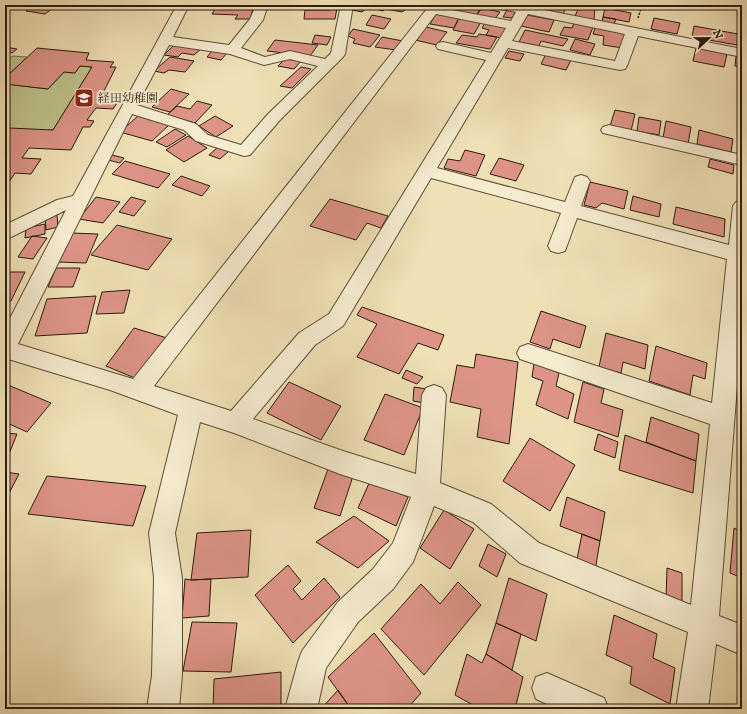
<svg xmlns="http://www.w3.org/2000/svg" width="747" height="714" viewBox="0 0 747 714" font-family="'IM FELL DW Pica','Noto Serif JP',serif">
<rect width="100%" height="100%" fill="#efe0b5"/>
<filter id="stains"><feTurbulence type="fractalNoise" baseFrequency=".005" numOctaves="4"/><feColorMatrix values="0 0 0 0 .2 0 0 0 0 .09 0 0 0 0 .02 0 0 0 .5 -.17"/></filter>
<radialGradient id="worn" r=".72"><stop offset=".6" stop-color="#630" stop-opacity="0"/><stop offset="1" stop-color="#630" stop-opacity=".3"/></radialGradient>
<path fill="#bec18a" stroke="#746e4c" d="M13,56L27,57L5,78V61Z
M80,66L92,67L53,130L5,134V84L48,89L64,72L75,73Z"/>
<path fill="#dd9487" stroke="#2b1c0f" d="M28,5H57L45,14L26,11L31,7Z
M217,5H254L250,19H235L238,15L212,14Z
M353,5H361L368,7L362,12L352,10Z
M361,5H389L383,11Z
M389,5H407L411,6L402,12L386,9Z
M442,5H459L454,12L439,9Z
M463,5H482L476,16L458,13Z
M532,5H551L548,10L531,7Z
M554,5H578L576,10L566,8L563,14L551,12Z
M580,5L595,6L594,20L575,16Z
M332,8H337L335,19H304L305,10H330Z
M482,8L500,12L494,20L476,16Z
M605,8L631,13L629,22L603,17Z
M507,10L516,12L512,18L503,17Z
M436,14L459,18L454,28L430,24Z
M372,15L391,19L384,29L366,25Z
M527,15L554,20L549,32L521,26Z
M603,17L616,19L614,24L602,22Z
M459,18L481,22L474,34L453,30Z
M654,18L680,23L677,34L651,29Z
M485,23L507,27L501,38L486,35L489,30L482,28Z
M574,23L593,27L588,40L560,35L564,27L572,28Z
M694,26L738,34L737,45L692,37Z
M426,27L447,32L437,45L415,40Z
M595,28L626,34L623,48L603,45L604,36L593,34Z
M353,29L380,35L370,47L353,43L355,39L348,36Z
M525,30L568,39L563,46L541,41L539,46L519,42Z
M479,34L497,37L490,49L456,43L462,35L477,37Z
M315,35L331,37L327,45L312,43Z
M382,37L403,41L396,50L375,47Z
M575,39L595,44L590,55L570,50Z
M275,40L318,45L310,56L267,51Z
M175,44L201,49L194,55L182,53L178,57L164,55Z
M5,47L17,49L12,53L5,51Z
M37,48L89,53L86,60L114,62L110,67H116L100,99L119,100L113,109L96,108L87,120L94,121L90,127H83L71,150L29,148L22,158L41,159L31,174L15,173L5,188V134L9,128L53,130L92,67L80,66L75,73L64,72L48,89L5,84V78Z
M696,48L727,54L724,67L693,61Z
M212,51L227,53L221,60L207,57Z
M509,51L524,54L520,61L505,58Z
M546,54L571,60L566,70L541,64Z
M736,56L742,58V67L735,66Z
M170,57L194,61L185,72L169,70L164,73L154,71Z
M285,59L301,61L294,69L278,66Z
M301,67L311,69L292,88L280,86Z
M171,89L189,94L170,112L152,107Z
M197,101L212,105L195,123L167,115L177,106L190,109Z
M615,110L635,114L631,131L610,126Z
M138,116L169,125L152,141L120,132Z
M215,116L233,126L216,137L199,126Z
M639,117L661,121L659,135L637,131Z
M666,121L691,127L688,144L663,138Z
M175,129L186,135L167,147L156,142Z
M699,130L733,139L731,152L697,144Z
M188,136L207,148L184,162L166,150Z
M218,147L229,151L220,159L209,155Z
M465,150L485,155L476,176L444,168L448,159L460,161Z
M112,155L124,158L120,163L108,160Z
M499,158L524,165L516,181L490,174Z
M710,159L734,165L733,174L708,167Z
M125,161L170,174L158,188L112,174Z
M181,176L210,186L202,196L172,185Z
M590,182L628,191L624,209L602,203L596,208L584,205Z
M633,196L661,204L659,217L630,210Z
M96,197L120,202L103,223L79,219Z
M131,197L146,201L134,216L119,212Z
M330,199L388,216L381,228L367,223L356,240L310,226Z
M676,207L725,219L724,237L673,224Z
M57,214L58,227L46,230L45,216Z
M45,224V234L25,238L26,228Z
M117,225L172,239L148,270L91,255Z
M71,233L98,234L86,263L57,262Z
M32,236L47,238L33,259L18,257Z
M56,268H80L73,287H48Z
M5,272H25L11,301H5Z
M130,290L124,313L96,314L102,292Z
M96,296L87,333L35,336L47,299Z
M362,307L444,335L438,350L418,343L399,374L357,357L377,324L357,315Z
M541,311L586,326L580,348L553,339L550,349L530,342Z
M134,328L167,338L137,379L106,366Z
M606,333L648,345L645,369L623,362L621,373L599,367Z
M656,346L707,363L705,379L693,375L690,395L649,381Z
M476,354L518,362L509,444L477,437L481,409L450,402L457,365L474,368Z
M534,363L559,373L556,386L574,394L568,419L536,405L543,381L532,377Z
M406,370L423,377L417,384L402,378Z
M289,382L341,406L321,440L267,413Z
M583,382L604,389L601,403L623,410L618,437L574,422Z
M8,385L51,403L27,432L5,422V388Z
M414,387L427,389L424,403L413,401Z
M385,394L423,408L404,455L364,440Z
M651,417L699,434L696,461L646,442Z
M5,433L17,434L7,459L5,458Z
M598,434L618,442L615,458L594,450Z
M625,435L696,461L693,493L619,470Z
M530,438L575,465L550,511L503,481Z
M328,469L353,476L340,516L314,508Z
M5,472L19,474L5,501Z
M47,476L146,486L133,526L28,514Z
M370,481L408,497L396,526L358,508Z
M567,497L605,512L600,541L560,526Z
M444,510L474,529L450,569L420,548Z
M354,516L389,541L358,568L316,542Z
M734,528L742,532V578L730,573Z
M251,530L248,577L191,580L197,533Z
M582,534L600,541L595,571L576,564Z
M488,544L506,554L497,577L479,566Z
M288,565L301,581L293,589L302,600L324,578L340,597L293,643L255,595Z
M667,568L682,573V603L666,598Z
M509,578L547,594L536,641L496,623Z
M185,579L191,580L211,579L209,616L182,618Z
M458,582L481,605L424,675L381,629L421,584L440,604Z
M614,615L657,634L653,658L675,668L670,704L630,684L632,667L606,655Z
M192,622L237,623L231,672L183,671Z
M496,623L521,634L512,670L486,654Z
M374,633L421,693L407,709H351L328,677Z
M467,654L482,663L486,654L523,677L515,709H480L455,695Z
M281,672V709H213L214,679Z
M338,690L351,709H321Z"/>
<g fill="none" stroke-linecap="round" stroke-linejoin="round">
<defs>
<path id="minor" d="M177,5H189L173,37L229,45L250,19L256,5H268L263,20L241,48L265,57L290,51L325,59L331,53L341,5H353L345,54L343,57L280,120L250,155L244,156L196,141L184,130L132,114L18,344L133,379L430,5H443L441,8L511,21L516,12L496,8L494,5H519L742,49V57L638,36L627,66L625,69L620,70L508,48L437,168L565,202L575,177L581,175L587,177L590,181L581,206L729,245L733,206L736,202L742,200V322L719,616L742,625V655L716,644L708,709H676L688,632L520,563L473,522L434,506L413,562L393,589L358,622L326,668L317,709H285L298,662L302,651L338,602L373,569L393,543L411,497L340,474L234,433L200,422L175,533L182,578V675L179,709H147L152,675L154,578L149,533L178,415L110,390L5,358V328L66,210L5,240V225L57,200L73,196ZM436,14L506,28L491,53L443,42L438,43L436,46L438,49L486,60L329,314L299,333L231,411L154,386ZM528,14L625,34L615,61L512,41ZM169,45L230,54L264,65L290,59L318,66L268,114L241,145L208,135L196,124L137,105ZM431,178L561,213L548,246L551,251L558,253L565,251L577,218L727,259L712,403L528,344L520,347L517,353L520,359L710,424L691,605L539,543L491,504L440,483L446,395L442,388L434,385L426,388L422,395L416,474L340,450L253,419L315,345L343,326Z
M609,125L742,155V165L603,133L601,130L603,127Z
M547,673L604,698L609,709H558L536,699L532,688L536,677Z"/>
</defs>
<use href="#minor" stroke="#5c4d38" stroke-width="2"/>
<path stroke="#2b1c0f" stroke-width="1.5" stroke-dasharray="2 1.5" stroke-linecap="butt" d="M638,18L642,5"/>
<use href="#minor" fill="#f5ebcf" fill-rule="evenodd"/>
</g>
<defs>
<symbol id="school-square" viewBox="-11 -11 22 22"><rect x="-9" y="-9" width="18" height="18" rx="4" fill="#8f2418" stroke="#f5ebcf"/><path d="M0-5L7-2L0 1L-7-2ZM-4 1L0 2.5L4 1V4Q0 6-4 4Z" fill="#fff"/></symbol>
</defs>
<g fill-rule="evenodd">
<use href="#school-square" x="73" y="87" width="22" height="22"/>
</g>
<g text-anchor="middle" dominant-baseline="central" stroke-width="4" stroke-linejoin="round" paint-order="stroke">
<g font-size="12" fill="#2b1c0f" stroke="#f5ebcf" text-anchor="start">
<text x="98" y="98">経田幼稚園</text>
</g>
</g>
<rect width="747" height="714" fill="none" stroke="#efe0b5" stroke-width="20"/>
<rect x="6" y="6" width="735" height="702" fill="none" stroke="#2b1c0f" stroke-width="2"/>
<rect x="10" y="10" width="727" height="694" fill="none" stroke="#2b1c0f"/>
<g transform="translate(709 38) rotate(68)" stroke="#f5ebcf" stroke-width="3" paint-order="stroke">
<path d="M0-3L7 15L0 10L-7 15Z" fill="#2b1c0f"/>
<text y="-6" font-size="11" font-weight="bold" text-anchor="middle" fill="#2b1c0f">N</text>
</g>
<rect width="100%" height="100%" filter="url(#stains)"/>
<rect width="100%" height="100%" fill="url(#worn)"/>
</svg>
